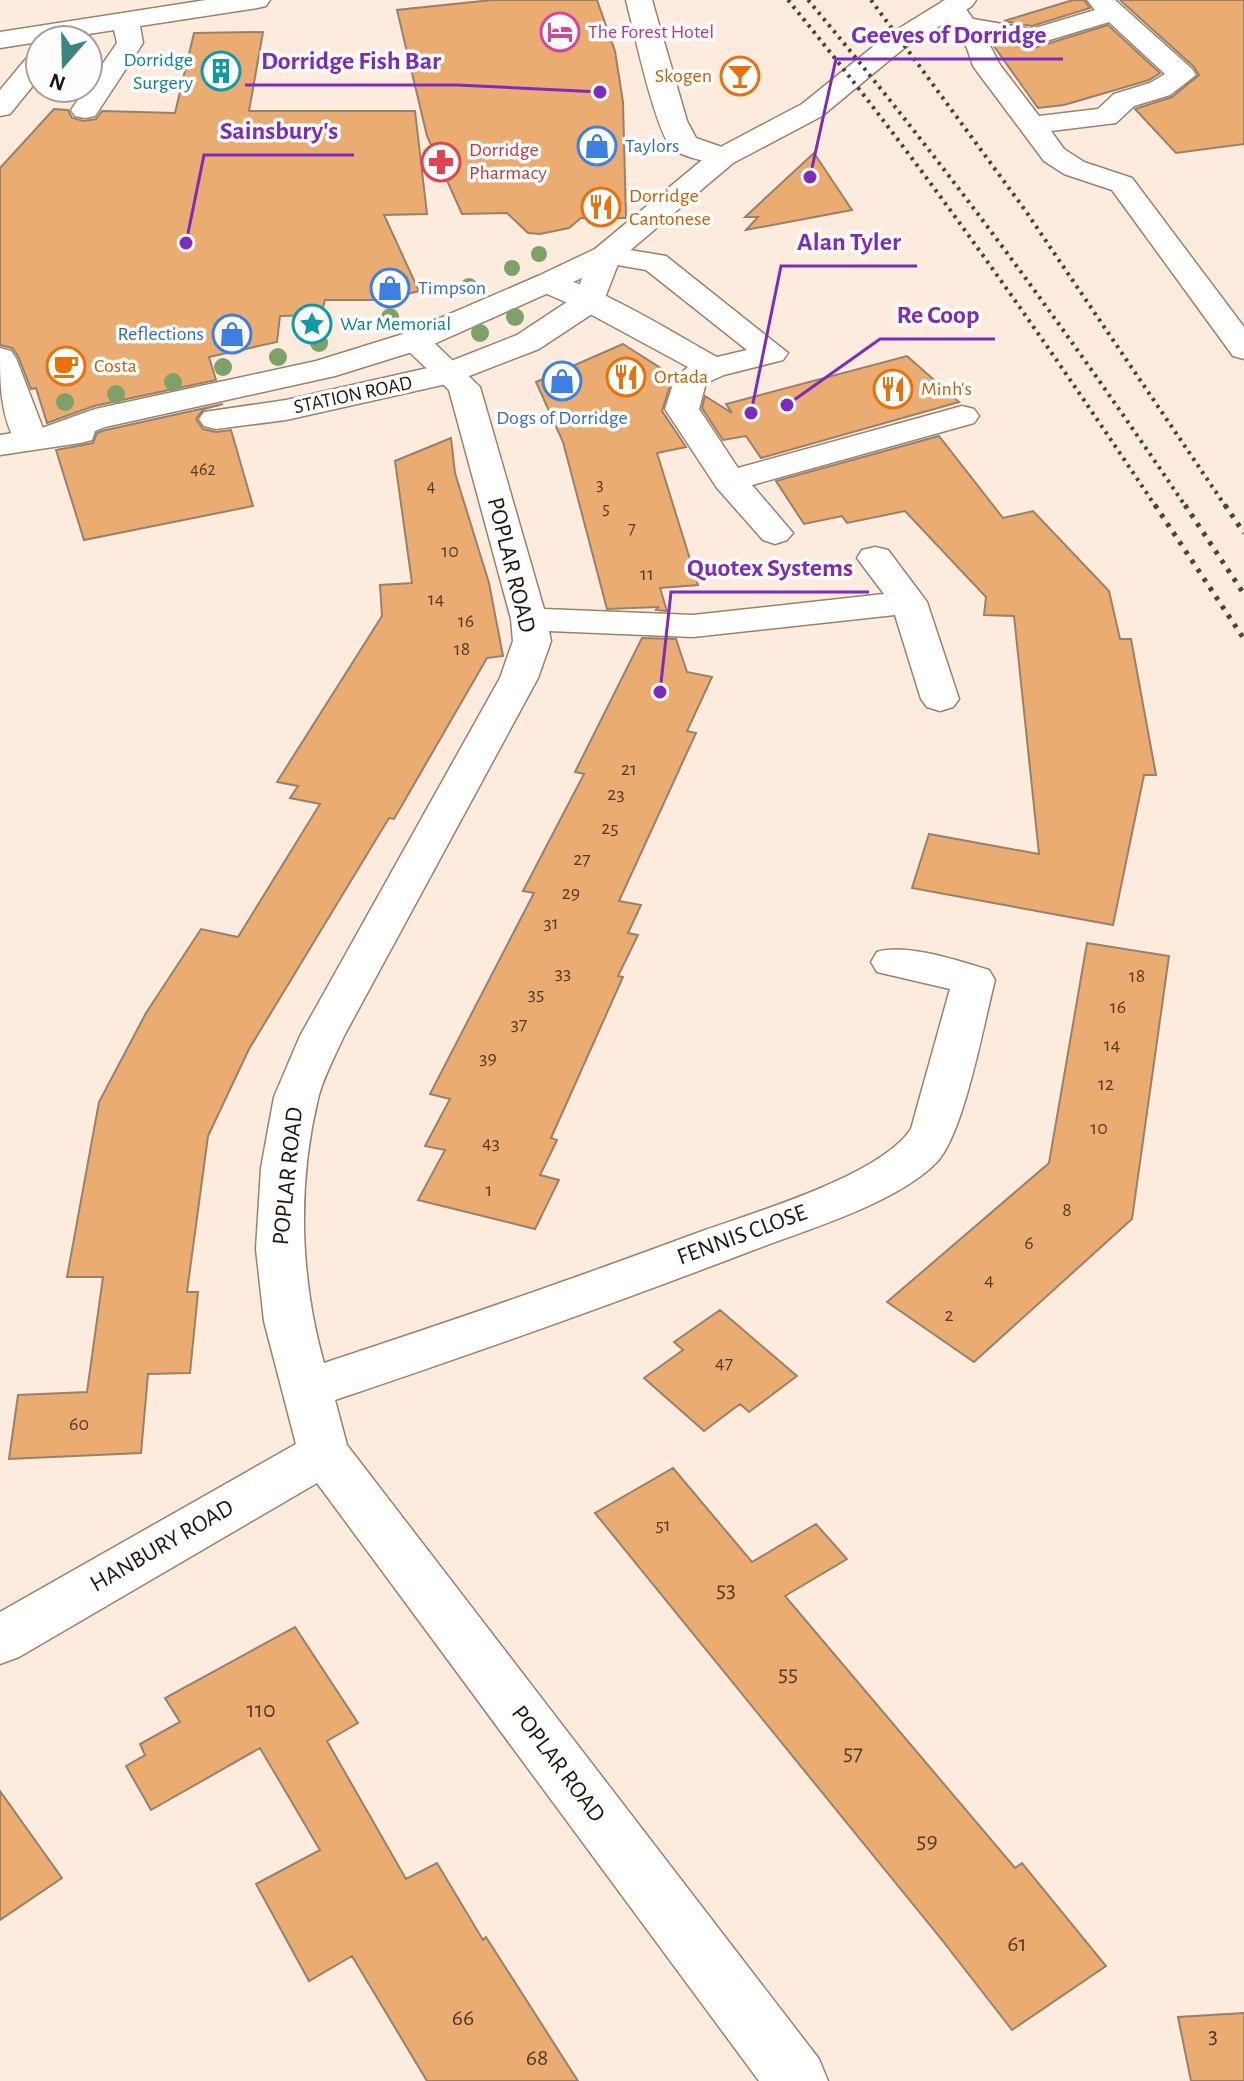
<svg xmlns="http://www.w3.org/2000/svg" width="1244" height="2081" viewBox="0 0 1244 2081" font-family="'Alegreya Sans',sans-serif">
<rect width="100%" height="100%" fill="#fdecde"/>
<path fill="#ebac72" stroke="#99806a" stroke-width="2" d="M492,0H597L615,51L623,102L626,218H581L569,228L540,234L528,233L507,213L462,214L427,136L397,10Z
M1073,0H1084L1090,8L1032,26L1004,21Z
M1120,0H1244V144L1176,153L1135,109L1172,97L1199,75L1194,67Z
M1108,25L1160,73L1149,80L1064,105L1038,108L991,42L1034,48Z
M263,32L249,111H415L427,214L384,215L419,291L385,300H325L321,315L280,316L277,342L209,357L216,380L94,406L47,423L36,388L31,389L18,356L12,348L0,345V168L54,109L68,110L72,118L84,121L96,119L102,111L175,113L194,33Z
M814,153L852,210L746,230L758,217H745Z
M623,344L673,376L662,411L686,447L657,453L698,585L660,588L667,611L656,610L658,607L607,609L563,442L536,382Z
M907,356L959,402L761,458L746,436L723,440L702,408L705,396L732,413L726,404Z
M223,404L204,409L196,419L203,429L216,432L231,430L253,506L84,540L56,450L93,443L97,433L106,430Z
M939,436L1003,518L1033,511L1109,591L1120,639H1131L1156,775H1144L1113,925L912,888L929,834L1039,854L1014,616L984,615L986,597L905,511L847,523L842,516L804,524L776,481Z
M451,438L455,473L489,583L503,656L487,658L394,819L389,818L249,1049L208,1136L187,1292H198L190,1373L148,1374L141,1453L9,1459L18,1395L87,1392L103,1277H67L99,1102L146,1013L201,929L238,937L320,804L290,798L298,786L277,782L382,616L380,585L412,583L395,461Z
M642,638L676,639L687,672L712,677L687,731L696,733L619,901L641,905L628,933L638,935L618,976L623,977L551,1138L557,1140L540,1175L559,1180L535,1229L418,1200L445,1150L425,1146L450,1099L430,1094L534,893L523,891L584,774L575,772Z
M1087,943L1169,956L1132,1219L974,1362L887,1302L1049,1163Z
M720,1310L797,1376L749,1412L740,1404L704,1431L644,1378L683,1350L674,1342Z
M673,1468L752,1562L816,1524L847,1559L785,1596L1015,1868L1022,1863L1106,1966L1012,2030L942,1940L595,1513Z
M295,1627L358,1723L327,1741L406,1879L437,1863L483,1940L486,1937L578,2081H427L352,1956L309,1981L256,1884L320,1850L260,1748L151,1810L126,1766L145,1755L140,1744L180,1722L165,1698Z
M0,1791L62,1878L0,1920Z
M1244,2013V2081H1191L1178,2017Z"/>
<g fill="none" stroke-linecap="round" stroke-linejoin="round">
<defs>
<path id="minor" d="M206,0H270L266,6L257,8L140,26L143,43L95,116L85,118L75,116L71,110L117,43L114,30L0,48V32Z
M626,0H652L687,121L696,138L733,151L737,157L733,163C721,166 684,158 673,149C656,135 633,27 626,0Z
M954,0L960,1L973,19L1032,29L1095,10L1087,0H1115L1192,69L1196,75L1170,95L1134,106L1116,123L1051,131L1064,149L1084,162L1132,178L1244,327V359L1233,356L1112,190L1064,174L1044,161L973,66L967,48L938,7L942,1ZM1109,22L1165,74L1150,83L1114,94L1098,109L1039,116L1000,65L986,38L1033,45Z
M40,52V77L10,114L0,116V90L30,54Z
M606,246L666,256L788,353L783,360L724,375L706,383L699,409L738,468L962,406L974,409L979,416L974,423L752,485L793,533L787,540L775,544L763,540L717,488L665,409L675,378L688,367L579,308L538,290L534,283L538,276C571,268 683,339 717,357L747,350L646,270L595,261L591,255L595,249Z
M414,331L425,334L480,387L544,609L693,615L884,594L857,558L862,550L875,547L888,550L927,602L959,699L953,707L940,711L927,707L921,699L895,615L693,637L549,631L551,641L538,678L344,1036C335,1056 323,1078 318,1099C297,1186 300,1278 324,1363C448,1322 571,1280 694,1234C749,1214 879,1177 911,1129L950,989L877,972L871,962L877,952C906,943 959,961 989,970L995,980C984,1022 964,1135 936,1163C895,1204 806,1230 751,1251C613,1304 475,1353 335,1400L347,1445L819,2059L828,2081H759L317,1483L19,1657L0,1664V1612L296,1444L264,1321L256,1249L261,1168L274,1097L300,1036L500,678L513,641L511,619L449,390L398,341L403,334Z
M0,348L11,351L16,358L47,439L42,446L30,449L18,446C0,417 0,383 0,348Z"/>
<path id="major" d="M945,0H976L972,6L903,49L822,116L733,163L620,259L601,308L539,349L451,383L286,420L216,429L204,426L199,419L204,412L286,400L441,365L517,335L576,296L582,278L425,348L335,376L105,427L95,431L92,440L80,443L0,455V435L39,429L95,409L316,361L403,334L538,276L595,249L713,151L802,104L885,37Z"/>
</defs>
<use href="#minor" stroke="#9a826b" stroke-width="3"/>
<use href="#major" stroke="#9a826b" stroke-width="3"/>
<use href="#minor" fill="#fff" fill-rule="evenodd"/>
<use href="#major" fill="#fff" fill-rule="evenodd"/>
<path stroke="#4e4239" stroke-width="4" stroke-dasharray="3 5" stroke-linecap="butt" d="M788,0C921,162 1040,333 1156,507
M808,0C944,162 1068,332 1186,507
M871,0L1025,210L1226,507"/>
<path stroke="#4e4239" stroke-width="5" stroke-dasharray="4 7" stroke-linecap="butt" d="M1155,505L1244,639
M1185,505L1244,594
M1225,505L1244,533"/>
</g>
<g fill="#7ea069">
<circle cx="539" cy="254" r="8"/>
<circle cx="512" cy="268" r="8"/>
<circle cx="469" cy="286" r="8"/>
<circle cx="390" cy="317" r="9"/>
<circle cx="515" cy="317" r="9"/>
<circle cx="480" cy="333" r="9"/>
<circle cx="319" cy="343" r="9"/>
<circle cx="278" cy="357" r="9"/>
<circle cx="223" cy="367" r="9"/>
<circle cx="173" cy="382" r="9"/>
<circle cx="116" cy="394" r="9"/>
<circle cx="65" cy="402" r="9"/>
</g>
<defs>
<symbol id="hotel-ring" viewBox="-11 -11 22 22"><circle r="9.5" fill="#fdfdfd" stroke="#d1479c" stroke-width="1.5"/><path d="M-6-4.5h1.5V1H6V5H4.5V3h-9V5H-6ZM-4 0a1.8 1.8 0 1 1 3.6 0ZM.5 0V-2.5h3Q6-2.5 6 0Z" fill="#d1479c"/></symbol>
<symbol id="building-ring" viewBox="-11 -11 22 22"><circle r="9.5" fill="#fdfdfd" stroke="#0f9aa8" stroke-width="1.5"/><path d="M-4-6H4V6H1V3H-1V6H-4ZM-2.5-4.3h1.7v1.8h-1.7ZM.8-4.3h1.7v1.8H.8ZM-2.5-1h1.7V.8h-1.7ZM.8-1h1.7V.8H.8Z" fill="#0f9aa8"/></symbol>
<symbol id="bar-ring" viewBox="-11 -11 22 22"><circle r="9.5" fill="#fdfdfd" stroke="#e8710a" stroke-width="1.5"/><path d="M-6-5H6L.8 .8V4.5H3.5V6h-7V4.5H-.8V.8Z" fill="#e8710a"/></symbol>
<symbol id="shop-ring" viewBox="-11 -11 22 22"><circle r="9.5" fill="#fdfdfd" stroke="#3f7fe0" stroke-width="1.5"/><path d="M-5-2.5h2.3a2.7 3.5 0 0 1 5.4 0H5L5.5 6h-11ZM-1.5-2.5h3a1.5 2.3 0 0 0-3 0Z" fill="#3f7fe0"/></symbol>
<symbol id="pharmacy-ring" viewBox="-11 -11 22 22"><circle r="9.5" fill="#fdfdfd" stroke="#e0444e" stroke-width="1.5"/><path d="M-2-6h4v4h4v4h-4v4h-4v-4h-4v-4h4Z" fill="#e0444e"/></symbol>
<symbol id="restaurant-ring" viewBox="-11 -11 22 22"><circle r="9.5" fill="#fdfdfd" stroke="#e8710a" stroke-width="1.5"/><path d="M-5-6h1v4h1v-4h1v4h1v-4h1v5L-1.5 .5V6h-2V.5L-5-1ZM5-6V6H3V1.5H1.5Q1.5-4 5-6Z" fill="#e8710a"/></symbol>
<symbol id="sight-ring" viewBox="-11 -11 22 22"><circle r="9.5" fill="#fdfdfd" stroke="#0f9aa8" stroke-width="1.5"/><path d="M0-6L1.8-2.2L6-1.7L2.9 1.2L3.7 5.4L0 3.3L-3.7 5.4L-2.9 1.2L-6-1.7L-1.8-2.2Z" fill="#0f9aa8"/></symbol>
<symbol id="cafe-ring" viewBox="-11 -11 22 22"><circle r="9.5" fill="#fdfdfd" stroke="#e8710a" stroke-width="1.5"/><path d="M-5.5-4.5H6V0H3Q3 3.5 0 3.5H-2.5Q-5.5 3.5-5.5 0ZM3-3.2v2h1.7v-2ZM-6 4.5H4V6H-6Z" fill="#e8710a"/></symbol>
</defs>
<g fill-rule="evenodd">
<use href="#hotel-ring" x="538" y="10" width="44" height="44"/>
<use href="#building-ring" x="199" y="49" width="44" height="44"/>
<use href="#bar-ring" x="718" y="54" width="44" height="44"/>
<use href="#shop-ring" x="575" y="124" width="44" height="44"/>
<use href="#pharmacy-ring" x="419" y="140" width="44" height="44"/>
<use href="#restaurant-ring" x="579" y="185" width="44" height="44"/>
<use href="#shop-ring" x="368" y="266" width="44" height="44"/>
<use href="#sight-ring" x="290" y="302" width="44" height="44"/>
<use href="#shop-ring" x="210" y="312" width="44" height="44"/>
<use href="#cafe-ring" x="44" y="344" width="44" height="44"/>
<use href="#restaurant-ring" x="604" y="355" width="44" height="44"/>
<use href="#shop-ring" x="540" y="359" width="44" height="44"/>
<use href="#restaurant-ring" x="871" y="367" width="44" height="44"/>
</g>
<g text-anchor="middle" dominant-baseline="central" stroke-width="7" stroke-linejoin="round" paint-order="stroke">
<g font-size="18" fill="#533c27">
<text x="203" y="470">462</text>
<text x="600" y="485">3</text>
<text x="431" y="487">4</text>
<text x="606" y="509">5</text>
<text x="632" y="529">7</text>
</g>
<g font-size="20" fill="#b23c85" stroke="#fdfdfd" text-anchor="start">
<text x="588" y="32">The Forest Hotel</text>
</g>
<g font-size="20" fill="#0d838f" stroke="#fdfdfd" text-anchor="end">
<text x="193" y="60">Dorridge<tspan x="193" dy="23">Surgery</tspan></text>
<text x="340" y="324" text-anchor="start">War Memorial</text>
</g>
<g font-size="20" fill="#c56008" stroke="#fdfdfd" text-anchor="start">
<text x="712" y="76" text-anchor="end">Skogen</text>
<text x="629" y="196">Dorridge<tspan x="629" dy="23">Cantonese</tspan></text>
<text x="94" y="366">Costa</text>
<text x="654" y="377">Ortada</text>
<text x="921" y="389">Minh's</text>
</g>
<g font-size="20" fill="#366cbe" stroke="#fdfdfd" text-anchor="start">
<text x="625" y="146">Taylors</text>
<text x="418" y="288">Timpson</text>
<text x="204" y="334" text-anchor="end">Reflections</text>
<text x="562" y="418" text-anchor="middle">Dogs of Dorridge</text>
</g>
<g font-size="20" fill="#be3a42" stroke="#fdfdfd" text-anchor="start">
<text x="469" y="150">Dorridge<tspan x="469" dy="23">Pharmacy</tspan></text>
</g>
<g font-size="20" fill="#20160e" stroke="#fdfdfd">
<text transform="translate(353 395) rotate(-12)">STATION ROAD</text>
</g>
<g font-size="20" fill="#533c27">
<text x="450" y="551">10</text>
<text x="647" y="574">11</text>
<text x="436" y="599">14</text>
<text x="466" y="621">16</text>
<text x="462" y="649">18</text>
<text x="629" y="769">21</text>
<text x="616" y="794">23</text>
<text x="610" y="828">25</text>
<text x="582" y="859">27</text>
<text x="571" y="893">29</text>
<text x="551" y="923">31</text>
<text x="563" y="973">33</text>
<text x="1137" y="976">18</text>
<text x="536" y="994">35</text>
<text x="1118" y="1007">16</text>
<text x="519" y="1024">37</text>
<text x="1112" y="1045">14</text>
<text x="488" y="1058">39</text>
<text x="1106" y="1084">12</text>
<text x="1099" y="1128">10</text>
<text x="491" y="1143">43</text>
<text x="489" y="1190">1</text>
<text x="1067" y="1210">8</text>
<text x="1029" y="1243">6</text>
<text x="989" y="1280">4</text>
<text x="949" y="1315">2</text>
<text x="724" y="1363">47</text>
<text x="79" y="1424">60</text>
<text x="663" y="1525">51</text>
</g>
<g font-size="24" fill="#20160e" stroke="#fdfdfd">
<text transform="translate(511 565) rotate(76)">POPLAR ROAD</text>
<text transform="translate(288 1176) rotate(-84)">POPLAR ROAD</text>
<text transform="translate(742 1235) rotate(-20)">FENNIS CLOSE</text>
<text transform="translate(162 1546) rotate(-30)">HANBURY ROAD</text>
<text transform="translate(558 1764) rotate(53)">POPLAR ROAD</text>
</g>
<g font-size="24" fill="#533c27">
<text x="726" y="1590">53</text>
<text x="788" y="1674">55</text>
<text x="261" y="1710">110</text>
<text x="853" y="1753">57</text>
<text x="927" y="1841">59</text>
<text x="1017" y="1944">61</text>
<text x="463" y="2018">66</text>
<text x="1213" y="2036">3</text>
<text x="537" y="2058">68</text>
</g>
</g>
<path fill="none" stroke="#7b2cbf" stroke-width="3" d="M810 177L836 59H1063M600 92L457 85H245M186 243L204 155H354M751 413L781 266H917M787 405L880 339H995M660 692L671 592H869"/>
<g fill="#7b2cbf" stroke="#fdfdfd" stroke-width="3">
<circle cx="810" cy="177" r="8"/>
<circle cx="600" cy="92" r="8"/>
<circle cx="186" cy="243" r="8"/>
<circle cx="751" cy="413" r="8"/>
<circle cx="787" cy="405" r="8"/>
<circle cx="660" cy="692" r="8"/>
</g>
<g font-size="26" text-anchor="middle" font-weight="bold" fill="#7b2cbf" stroke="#fdfdfd" stroke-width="7" stroke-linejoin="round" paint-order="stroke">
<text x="949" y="43">Geeves of Dorridge</text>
<text x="351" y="69">Dorridge Fish Bar</text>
<text x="279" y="139">Sainsbury's</text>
<text x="849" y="250">Alan Tyler</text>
<text x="938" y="323">Re Coop</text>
<text x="770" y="576">Quotex Systems</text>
</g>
<g transform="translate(64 64) rotate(200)"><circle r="38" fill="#fdfdfd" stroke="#a5a19d" stroke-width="2"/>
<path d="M0-6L14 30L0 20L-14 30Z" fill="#3c8484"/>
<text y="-12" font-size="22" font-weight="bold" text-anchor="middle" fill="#20160e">N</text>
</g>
</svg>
